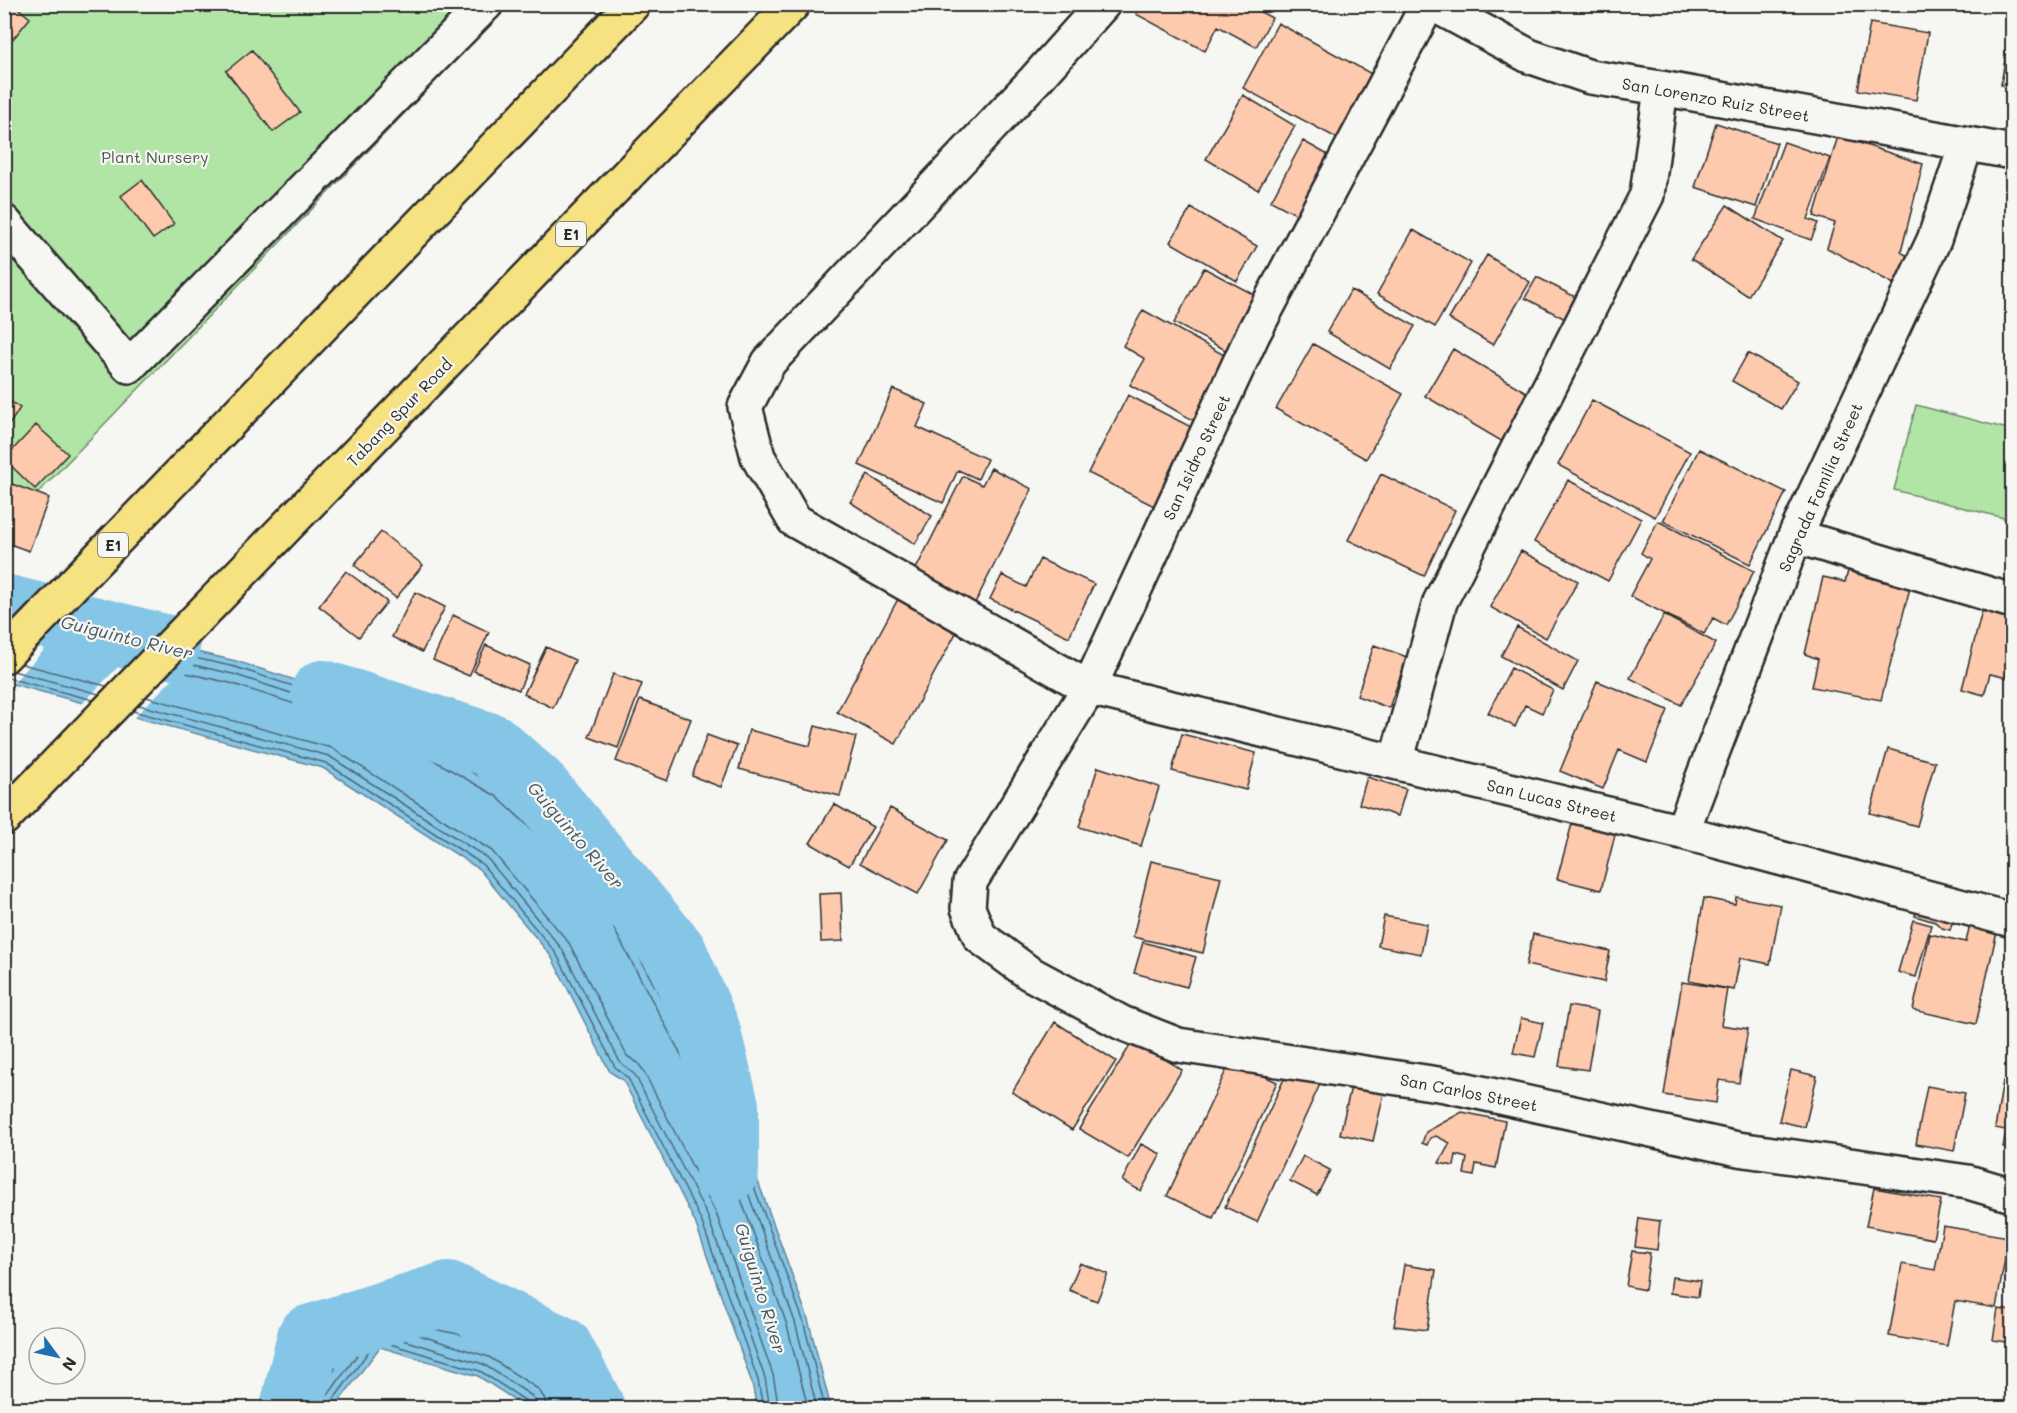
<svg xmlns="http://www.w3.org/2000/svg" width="2017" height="1413" viewBox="0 0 2017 1413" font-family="Mali,sans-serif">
<rect width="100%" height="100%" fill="#f6f6f2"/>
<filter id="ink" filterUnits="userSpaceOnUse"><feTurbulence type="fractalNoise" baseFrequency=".0167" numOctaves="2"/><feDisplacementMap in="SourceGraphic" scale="12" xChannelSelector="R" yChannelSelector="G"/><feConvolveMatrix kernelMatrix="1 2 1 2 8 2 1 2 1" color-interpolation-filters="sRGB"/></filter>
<g filter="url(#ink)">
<path fill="#b0e5a6" stroke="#6e8868" stroke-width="1.5" d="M5,5H509L5,527Z
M1916,405L2012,430V520L1894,490Z"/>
<path fill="#85c5e6" stroke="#61879b" stroke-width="1.5" d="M4,608L236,661L400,714L509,778L607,868L724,1088L808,1319L831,1408H757L752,1383L695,1222L623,1080L610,1072L551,956L479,869L323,768L5,682Z
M411,1302L530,1325L604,1408H527L478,1376L380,1347L334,1408H282L284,1380L335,1329Z"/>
<path fill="#f6f6f2" d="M18,608L73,620L9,687L4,685L5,622Z
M147,637L201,650L132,720L80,706Z"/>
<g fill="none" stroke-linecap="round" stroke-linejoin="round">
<path stroke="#4f6976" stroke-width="1.5" d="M58,626L145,646
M52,632L139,653
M44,640L132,660
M186,656L235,667L397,720L505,783L602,871L719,1091L803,1320L825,1408
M180,662L233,674L394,727L501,789L596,876L712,1094L795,1322L817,1408
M22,664L106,686
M173,670L230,683L390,735L496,796L589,882L704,1098L787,1325L808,1408
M13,671L99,694
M4,677L93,700
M146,697L332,748L492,851L569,943L627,1056L638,1063L643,1070L716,1213L773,1375L779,1408
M139,705L329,756L487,858L562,949L620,1062L635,1075L708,1217L765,1378L770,1408
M133,711L326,763L482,864L556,953L615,1067L628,1078L701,1220L758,1380L763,1408
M288,1408L290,1382L339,1334L412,1308L526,1331L596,1408
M296,1408L298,1385L343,1341L370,1332L371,1336L325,1399L322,1408
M305,1408L306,1389L330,1365H334L335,1369L316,1396L313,1408
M330,1408L331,1403L374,1344L380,1341L480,1371L526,1401L529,1408
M537,1408L536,1402L532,1396L483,1364L379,1333L377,1329L412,1316L522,1337L586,1408
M546,1408L545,1399L538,1389L489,1357L409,1332L408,1328L413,1325L518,1346L574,1408"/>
<path stroke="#85c5e6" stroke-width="64" d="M4,606L168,647
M323,692L491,745L536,785L675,952L708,1029L727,1106V1171
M292,1408L309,1337L448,1293L561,1348L593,1408"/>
</g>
<path fill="#fdcaae" stroke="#2b2b2b" stroke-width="1.5" d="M4,4H13L30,18L13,39L4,32Z
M1141,4H1246L1272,18L1256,47L1218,26L1205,51L1136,14Z
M2011,20H2012V87L2001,85Z
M1278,23L1379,78L1344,142L1243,88Z
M1870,23L1928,33L1916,100L1858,90Z
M252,50L300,112L273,132L226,71Z
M1243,95L1295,126L1258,190L1206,159Z
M1716,123L1777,143L1756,207L1695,187Z
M1838,136L1923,164L1901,252L1922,265L1903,289L1827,248L1835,223L1814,216Z
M1303,141L1337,160L1305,219L1271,201Z
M1784,142L1830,158L1808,219L1818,223L1811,240L1755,219Z
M142,180L174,224L153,239L121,196Z
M1727,205L1783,241L1748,296L1691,259Z
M1191,208L1257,246L1237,281L1170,242Z
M1413,230L1471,263L1435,327L1377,294Z
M1487,255L1530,282L1493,345L1449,319Z
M1204,268L1264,300L1235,355L1174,323Z
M1537,277L1583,301L1571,322L1525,298Z
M1351,290L1415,326L1390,369L1327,332Z
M1143,310L1233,360L1198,423L1130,385L1145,359L1123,346Z
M1313,344L1403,394L1366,459L1276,409Z
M1453,349L1531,395L1503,442L1425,396Z
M1748,353L1798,381L1781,409L1732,381Z
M893,389L927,404L917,427L987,459L978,479L958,470L943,503L859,465Z
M1128,395L1199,431L1160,509L1088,473Z
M4,397L20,408L4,433Z
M1592,400L1690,452L1655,517L1558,465Z
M36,425L68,454L35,489L4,459Z
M1699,449L1786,492L1750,564L1663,521Z
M991,468L1032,489L972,609L911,579L963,476L982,485Z
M1381,474L1455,510L1424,576L1348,540Z
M868,475L932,516L915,544L850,502Z
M1568,480L1641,519L1608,581L1534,542Z
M4,481L49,498L29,551L4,542Z
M1658,521L1754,571L1726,625L1713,618L1704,634L1630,596L1650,559L1641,553Z
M381,532L423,565L396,598L354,565Z
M1521,551L1578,581L1546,638L1490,607Z
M1040,559L1094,584L1069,637L990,599L1002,575L1026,587Z
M346,571L387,602L359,637L319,606Z
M1848,571L1884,582L1886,574L1912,580L1881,700L1812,687L1818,659L1805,654L1823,577L1845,582Z
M904,588L963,620L896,744L837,712Z
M415,592L445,607L422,652L392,637Z
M1982,611L2012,618V679L1990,674L1984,695L1962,689Z
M453,615L489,632L469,676L433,660Z
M1664,615L1716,643L1681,705L1630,678Z
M1517,627L1578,661L1563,690L1501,656Z
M486,645L530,665L519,690L474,671Z
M1374,645L1407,657L1389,708L1357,696Z
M546,647L575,660L553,708L524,694Z
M1511,668L1553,690L1542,713L1525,705L1515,727L1488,713Z
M613,674L642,684L618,748L589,737Z
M1597,681L1668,710L1647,762L1619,750L1603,789L1560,771Z
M640,700L691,719L667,781L616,761Z
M815,726L856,737L840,796L739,769L749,730L810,746Z
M1182,734L1256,753L1246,790L1172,771Z
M707,735L737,746L721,787L692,776Z
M1888,749L1935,762L1917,826L1870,813Z
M1098,767L1159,787L1141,846L1079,827Z
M1367,777L1406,789L1398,816L1359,804Z
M834,804L873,827L849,866L810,843Z
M890,808L948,840L918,894L860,863Z
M1573,820L1616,831L1601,890L1557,879Z
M2012,831V865L2006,864Z
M1151,861L1221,877L1203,953L1133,937Z
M841,893L843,941L821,942L819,894Z
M1736,897L1781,905L1770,964L1740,958L1734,990L1689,981L1704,898L1735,904Z
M1917,906L1954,916L1950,930L1942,928L1935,922L1915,916Z
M1384,916L1427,924L1421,954L1378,946Z
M1913,920L1931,925L1916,977L1898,972Z
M1971,921L1998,927L1976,1024L1913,1010L1930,934L1966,942Z
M1533,934L1610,951L1604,982L1526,965Z
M1143,942L1196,957L1187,987L1134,973Z
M1682,982L1727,989L1721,1025L1748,1029L1739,1083L1719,1080L1716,1103L1664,1095Z
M1569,1006L1598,1011L1588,1070L1559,1066Z
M1521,1018L1543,1023L1535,1057L1513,1053Z
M1055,1022L1116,1061L1072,1130L1012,1092Z
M1134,1039L1182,1070L1128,1158L1079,1129Z
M1231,1060L1277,1082L1213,1218L1167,1196Z
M1289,1068L1321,1082L1257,1222L1225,1207Z
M1791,1070L1817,1076L1805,1127L1779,1121Z
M1353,1078L1386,1085L1373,1141L1340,1134Z
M2003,1081L2012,1083V1150L2003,1148L2006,1130L1995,1128Z
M1927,1086L1965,1093L1954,1151L1916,1144Z
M1462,1112L1505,1121L1496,1168L1476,1164L1474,1176L1464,1174L1467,1158L1456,1155L1454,1166L1439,1163L1450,1143L1436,1136L1430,1138L1427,1145L1422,1143L1426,1132Z
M1141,1144L1161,1154L1141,1191L1122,1181Z
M1303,1156L1330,1170L1317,1195L1290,1181Z
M1874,1188L1941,1200L1933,1239L1866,1226Z
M1639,1218L1660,1221L1657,1250L1635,1247Z
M1943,1226L2009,1237L1996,1308L1955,1301L1947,1346L1889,1336L1902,1264L1935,1270Z
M1632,1251L1650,1253L1645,1290L1626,1286Z
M1080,1263L1108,1274L1097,1301L1069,1290Z
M1404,1265L1436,1270L1427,1330L1394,1326Z
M1672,1277L1700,1281L1698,1297L1670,1293Z
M1998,1309L2012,1311V1343L1993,1340Z"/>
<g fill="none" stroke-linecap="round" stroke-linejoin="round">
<defs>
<path id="minor" d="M1103,4L1035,80L769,362L745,407L758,457L794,520L1089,688L1682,832L2012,920
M1428,4L1253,334L1089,688L970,882L968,908L980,937L1029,973L1122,1023L1178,1045L1445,1085L1738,1149L1968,1182L2012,1195
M1433,4L1529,56L1590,77L1661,88L2012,152
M4,222L129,366L486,4
M1795,536L2012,601
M1396,762L1440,602L1647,195L1661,88
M1682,832L1795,536L1934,240L1966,145"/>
<path id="motorway" d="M4,656L633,4
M4,818L793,4"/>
</defs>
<use href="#minor" stroke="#2b2b2b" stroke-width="38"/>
<use href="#motorway" stroke="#2b2b2b" stroke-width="38"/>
<use href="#minor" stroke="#f6f6f2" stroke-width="33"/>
<use href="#motorway" stroke="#f6e281" stroke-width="33"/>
</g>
</g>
<g text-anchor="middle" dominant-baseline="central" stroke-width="4.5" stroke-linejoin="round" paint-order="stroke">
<g fill="#f6f6f2" stroke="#686867" stroke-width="1.5">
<rect x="556" y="222" width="30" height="24" rx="4.5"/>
<rect x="98" y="533" width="30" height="24" rx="4.5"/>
</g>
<g font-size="15" font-weight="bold" fill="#2b2b2b">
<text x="571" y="234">E1</text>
<text x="113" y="545">E1</text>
</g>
<g font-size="16" fill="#2b2b2b" stroke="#f6f6f2">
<text transform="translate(1716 99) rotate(10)">San Lorenzo Ruiz Street</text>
<text transform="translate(399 412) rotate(-46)">Tabang Spur Road</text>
<text transform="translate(1196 457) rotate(-65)">San Isidro Street</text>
<text transform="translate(1820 487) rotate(-66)">Sagrada Familia Street</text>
<text transform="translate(1552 800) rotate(14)">San Lucas Street</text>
<text transform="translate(1469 1092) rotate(11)">San Carlos Street</text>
</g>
<g font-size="16" fill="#4c5a4a" stroke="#f6f6f2">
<text x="155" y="156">Plant Nursery</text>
</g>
<g font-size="18" font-style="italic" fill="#465963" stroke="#f6f6f2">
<text transform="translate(127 637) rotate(14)">Guiguinto River</text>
<text transform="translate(576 835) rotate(49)">Guiguinto River</text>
<text transform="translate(761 1288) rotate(73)">Guiguinto River</text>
</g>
</g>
<rect width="2017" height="1413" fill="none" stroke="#f6f6f2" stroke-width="24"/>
<rect x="12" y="12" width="1993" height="1389" fill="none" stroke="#2b2b2b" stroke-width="2" filter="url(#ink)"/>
<g transform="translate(57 1356) rotate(123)"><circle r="28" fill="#f6f6f2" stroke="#a5a5a2" stroke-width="1.5"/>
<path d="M0-4.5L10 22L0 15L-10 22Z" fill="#1f6fb2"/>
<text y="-9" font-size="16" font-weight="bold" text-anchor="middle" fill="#2b2b2b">N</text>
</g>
</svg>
